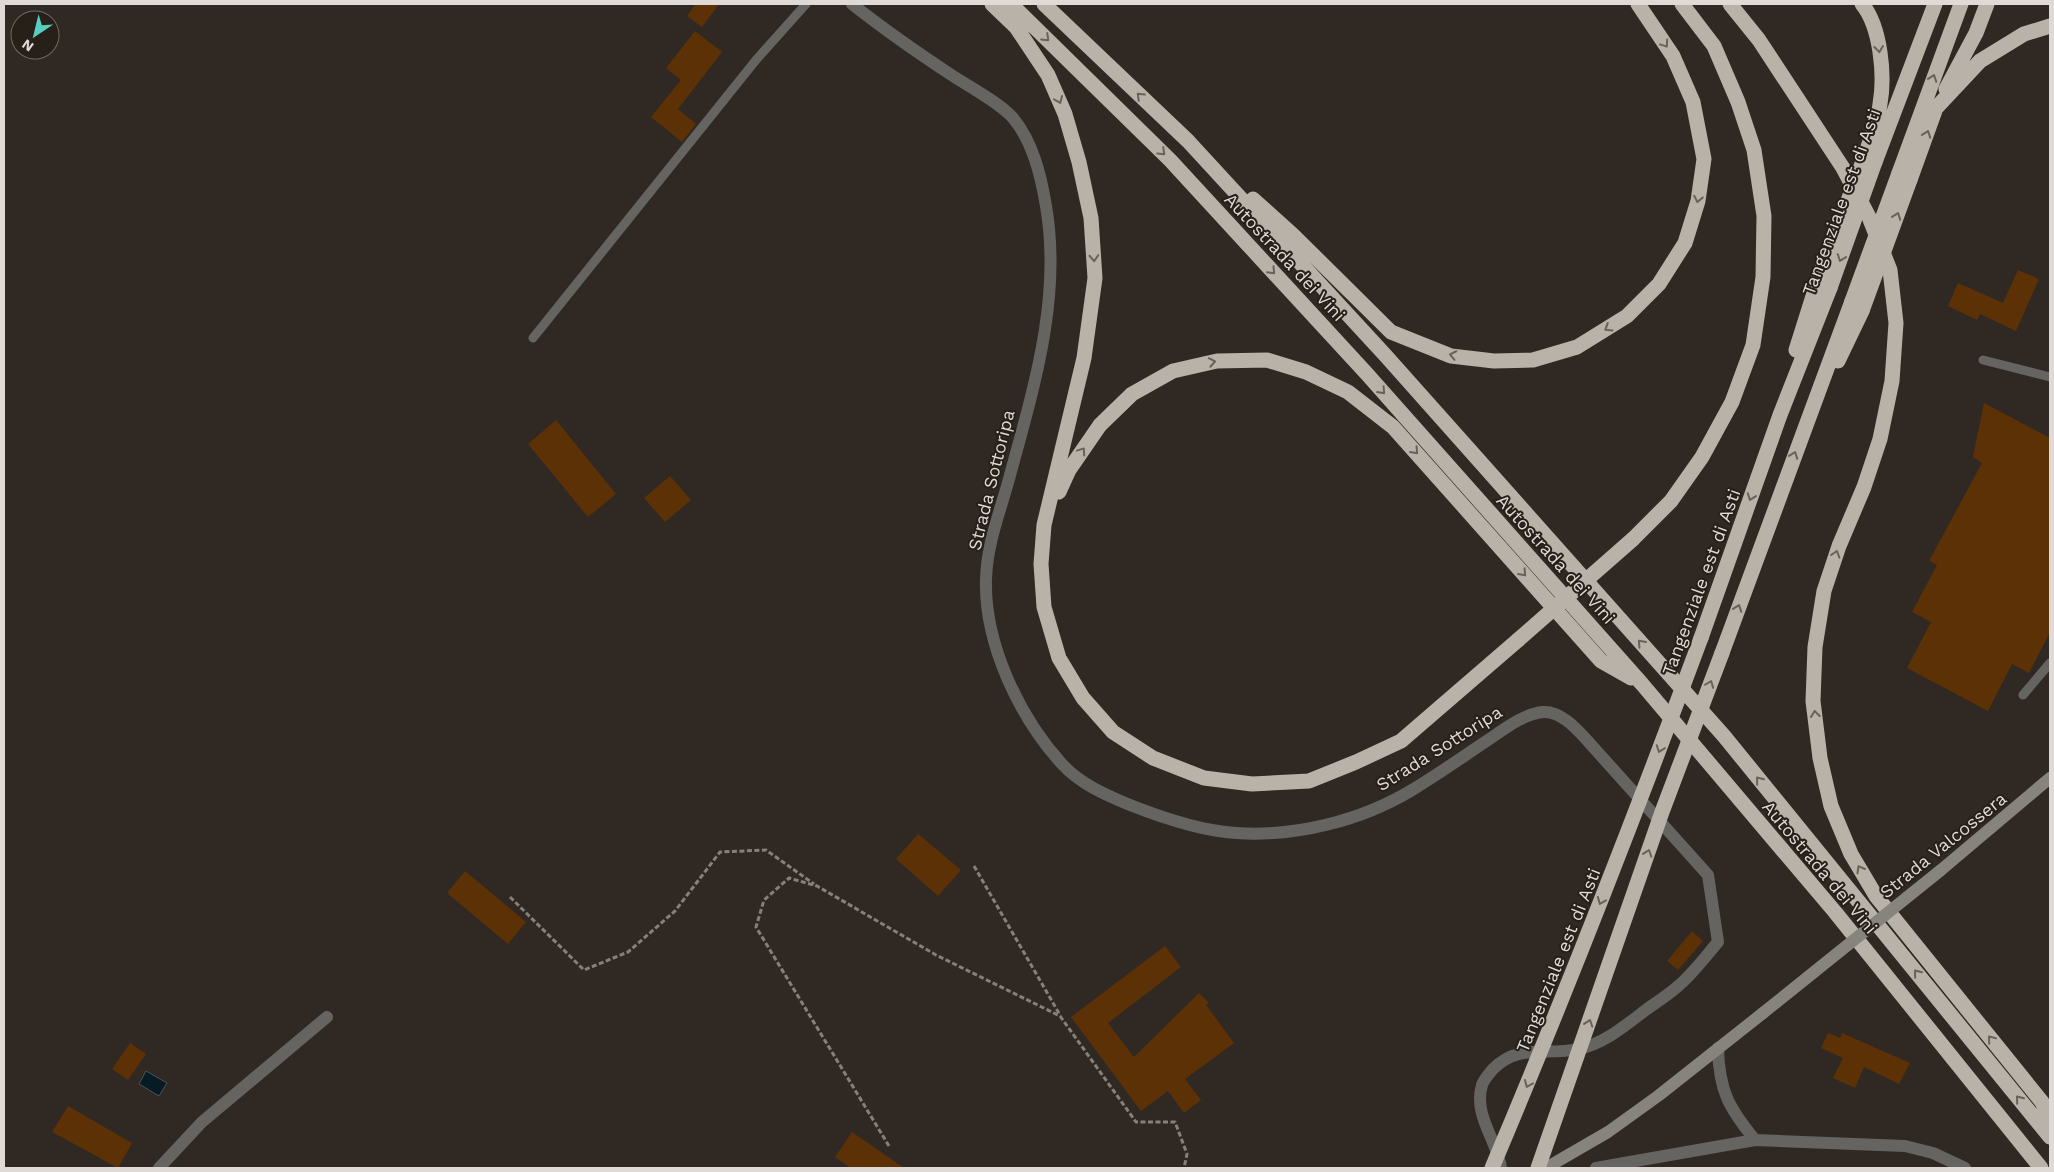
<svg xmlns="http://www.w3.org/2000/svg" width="2054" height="1172" viewBox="0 0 2054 1172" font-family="'Work Sans',sans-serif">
<rect width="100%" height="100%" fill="#302923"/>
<path fill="#071b25" stroke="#48545a" d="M146,1071L167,1083L159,1096L139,1084Z"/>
<path fill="#5c3105" d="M696,4H719L702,27L687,16Z
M695,31L722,52L678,109L696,124L682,142L651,117L681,80L666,68Z
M2018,270L2039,279L2016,331L1980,314L1977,320L1948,306L1958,283L2003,303Z
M1984,403L2050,438V632L2029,673L2012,664L1988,711L1907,668L1931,622L1912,612L1937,565L1929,561L1982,463L1973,457Z
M556,420L616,494L588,517L528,444Z
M670,476L691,500L665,522L644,498Z
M918,834L961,870L938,896L896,859Z
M465,871L526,922L508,944L447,893Z
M1692,931L1703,941L1678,970L1667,961Z
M1165,946L1181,967L1108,1023L1134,1057L1199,993L1209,1003L1206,1005L1234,1043L1185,1079L1201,1100L1184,1113L1168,1091L1141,1111L1071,1017Z
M1828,1033L1840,1038L1842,1033L1910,1063L1899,1084L1864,1067L1855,1088L1833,1078L1843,1058L1821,1048Z
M130,1043L146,1054L128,1080L112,1069Z
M68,1106L132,1143L118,1168L52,1132Z
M852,1132L904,1168H851L835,1157Z"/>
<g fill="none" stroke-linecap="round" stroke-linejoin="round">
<path stroke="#86807b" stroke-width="3" stroke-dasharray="5 2.5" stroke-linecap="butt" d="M974,866L1060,1015
M510,897L584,970L628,952L675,911L720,852L766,850L814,884
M889,1146L756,927L764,900L789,878L817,886L936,955L1060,1016L1136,1122H1175L1187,1154L1184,1168"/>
<path stroke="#666460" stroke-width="9" d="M533,338L756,60L806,4
M1983,360L2050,377
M2023,695L2050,663"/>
<path stroke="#666460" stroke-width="12" d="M852,4C885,30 918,53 953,76C970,87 1000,103 1013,118C1033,142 1041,176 1046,206C1062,299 1033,390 1009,479C1000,512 987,544 986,579C984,643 1019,717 1062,764C1080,784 1106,795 1130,805C1163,818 1201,831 1236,833C1295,837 1361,821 1412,790C1437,775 1461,758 1485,742C1502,731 1522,714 1543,712C1560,711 1575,727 1585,738L1708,875L1718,942C1705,957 1692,975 1677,987C1668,995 1657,1002 1647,1009C1626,1025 1604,1044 1578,1049C1546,1056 1519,1043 1493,1069C1489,1074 1484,1079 1482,1085C1473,1115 1497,1140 1501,1168
M1718,1048C1719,1091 1729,1108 1755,1140
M159,1168L202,1122L327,1017
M1596,1168L1755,1140L1905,1146L1933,1153L1965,1168"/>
<path stroke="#87837d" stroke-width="12" d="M1941,870L2050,778
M1546,1168L1608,1132L1658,1096L1763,1013"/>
<path stroke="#b8b2a8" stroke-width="15" d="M992,4L1016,27L1048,75L1065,114L1079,162L1091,218L1095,278L1084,358L1044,525L1041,564L1044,607L1059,658L1083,698L1113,732L1153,758L1204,778L1252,784L1309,781L1356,762L1401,741L1518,640
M1011,4L1170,160L1367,374L1642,684L1835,912L2041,1168
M1044,4L1188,141L1386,356L1724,736L2050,1137
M1730,4L1759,40L1843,168L1869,217L1890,270L1896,323L1892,381L1880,439L1864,487L1839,546L1824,591L1815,647L1813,701L1820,758L1831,806L1851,854L1876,896L2042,1102L2050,1120
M1862,4C1881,27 1885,76 1880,104C1878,122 1870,140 1865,156
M1946,89L1976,33L1987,4
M1875,162L1935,4
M1899,173L1961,4
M1910,180L1936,108L1980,61L2024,34L2050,26
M1253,199L1293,235L1391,332L1451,356L1494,361L1533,360L1577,347L1627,316L1659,284L1685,243L1698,201L1704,159L1693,102L1673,56L1638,4
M1796,350L1819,277
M1838,361L1862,311
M1059,492L1069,470L1100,425L1132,394L1173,371L1217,361L1267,360L1306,372L1348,392L1393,427L1601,661L1631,678
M1633,539L1671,501L1702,457L1732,402L1753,345L1763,277L1764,216L1754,150L1738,102L1714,46L1682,4
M1701,638L1780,415L1830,288
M1722,653L1852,301"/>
<path stroke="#87837d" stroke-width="12" d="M1763,1013L1941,870"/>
<path stroke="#b8b2a8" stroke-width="15" d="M1819,277L1865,156
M1830,288L1875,162
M1852,301L1899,173
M1862,311L1910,180
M1518,640L1633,539
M1492,1168C1566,993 1635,816 1701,638
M1538,1168L1662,812L1722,653"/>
</g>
<defs><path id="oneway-chevron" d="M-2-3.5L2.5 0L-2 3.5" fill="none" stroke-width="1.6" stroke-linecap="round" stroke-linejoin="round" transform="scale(1.25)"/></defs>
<g stroke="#686259">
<use href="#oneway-chevron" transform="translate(1046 38) rotate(44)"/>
<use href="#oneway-chevron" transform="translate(1665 44) rotate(56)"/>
<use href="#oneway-chevron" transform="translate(1879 49) rotate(83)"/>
<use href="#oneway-chevron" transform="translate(1933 78) rotate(-70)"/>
<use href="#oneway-chevron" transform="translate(1140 96) rotate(-136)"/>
<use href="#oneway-chevron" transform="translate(1059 100) rotate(67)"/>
<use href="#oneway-chevron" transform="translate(1927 134) rotate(-70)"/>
<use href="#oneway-chevron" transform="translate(1162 152) rotate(44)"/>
<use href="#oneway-chevron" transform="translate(1698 199) rotate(101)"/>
<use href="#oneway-chevron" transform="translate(1897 216) rotate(-70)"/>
<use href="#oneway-chevron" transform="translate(1094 258) rotate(87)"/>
<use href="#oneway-chevron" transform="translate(1841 258) rotate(110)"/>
<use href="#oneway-chevron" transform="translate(1272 271) rotate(47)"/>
<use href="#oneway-chevron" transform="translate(1608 328) rotate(148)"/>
<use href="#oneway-chevron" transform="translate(1453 355) rotate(-168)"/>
<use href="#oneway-chevron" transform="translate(1212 362) rotate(-11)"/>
<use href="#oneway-chevron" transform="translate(1382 391) rotate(48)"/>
<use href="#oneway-chevron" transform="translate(1082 451) rotate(-56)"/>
<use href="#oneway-chevron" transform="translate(1415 451) rotate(48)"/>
<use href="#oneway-chevron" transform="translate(1794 455) rotate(-70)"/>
<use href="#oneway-chevron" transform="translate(1751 497) rotate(110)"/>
<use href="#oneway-chevron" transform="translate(1836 554) rotate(-72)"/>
<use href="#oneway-chevron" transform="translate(1523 573) rotate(48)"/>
<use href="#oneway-chevron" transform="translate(1738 608) rotate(-70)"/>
<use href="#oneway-chevron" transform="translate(1641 643) rotate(-132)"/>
<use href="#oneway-chevron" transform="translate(1710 684) rotate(-69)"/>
<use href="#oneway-chevron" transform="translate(1815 714) rotate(-97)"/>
<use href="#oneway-chevron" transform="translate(1660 749) rotate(110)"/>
<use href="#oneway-chevron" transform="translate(1759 780) rotate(-129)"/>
<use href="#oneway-chevron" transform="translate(1648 853) rotate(-71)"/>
<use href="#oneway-chevron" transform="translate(1860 869) rotate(-120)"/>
<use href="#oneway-chevron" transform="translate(1601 901) rotate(112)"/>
<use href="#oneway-chevron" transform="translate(1917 973) rotate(-129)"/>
<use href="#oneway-chevron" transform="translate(1589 1023) rotate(-71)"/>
<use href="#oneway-chevron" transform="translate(1991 1039) rotate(-129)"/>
<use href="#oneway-chevron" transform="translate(1528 1084) rotate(113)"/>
<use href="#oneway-chevron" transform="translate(2019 1099) rotate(-129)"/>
</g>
<g text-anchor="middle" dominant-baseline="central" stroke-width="4" stroke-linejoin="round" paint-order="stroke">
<g font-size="18" fill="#dfdad6" stroke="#262019">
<text transform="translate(1841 202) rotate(-70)">Tangenziale est di Asti</text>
<text transform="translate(1285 257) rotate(47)">Autostrada dei Vini</text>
<text transform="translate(991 480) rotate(-76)">Strada Sottoripa</text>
<text transform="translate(1556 559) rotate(48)">Autostrada dei Vini</text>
<text transform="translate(1701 582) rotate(-70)">Tangenziale est di Asti</text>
<text transform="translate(1439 748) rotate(-32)">Strada Sottoripa</text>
<text transform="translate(1943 845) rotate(-39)">Strada Valcossera</text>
<text transform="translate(1820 867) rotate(50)">Autostrada dei Vini</text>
<text transform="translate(1558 960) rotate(-68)">Tangenziale est di Asti</text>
</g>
</g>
<rect width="2054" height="1172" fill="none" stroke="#dfdad6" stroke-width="10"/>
<g transform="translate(35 35) rotate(215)"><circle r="24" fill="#262019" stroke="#706a65"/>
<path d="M0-4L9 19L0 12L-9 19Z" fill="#58cec0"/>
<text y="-8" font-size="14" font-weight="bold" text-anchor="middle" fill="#dfdad6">N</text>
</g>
</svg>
